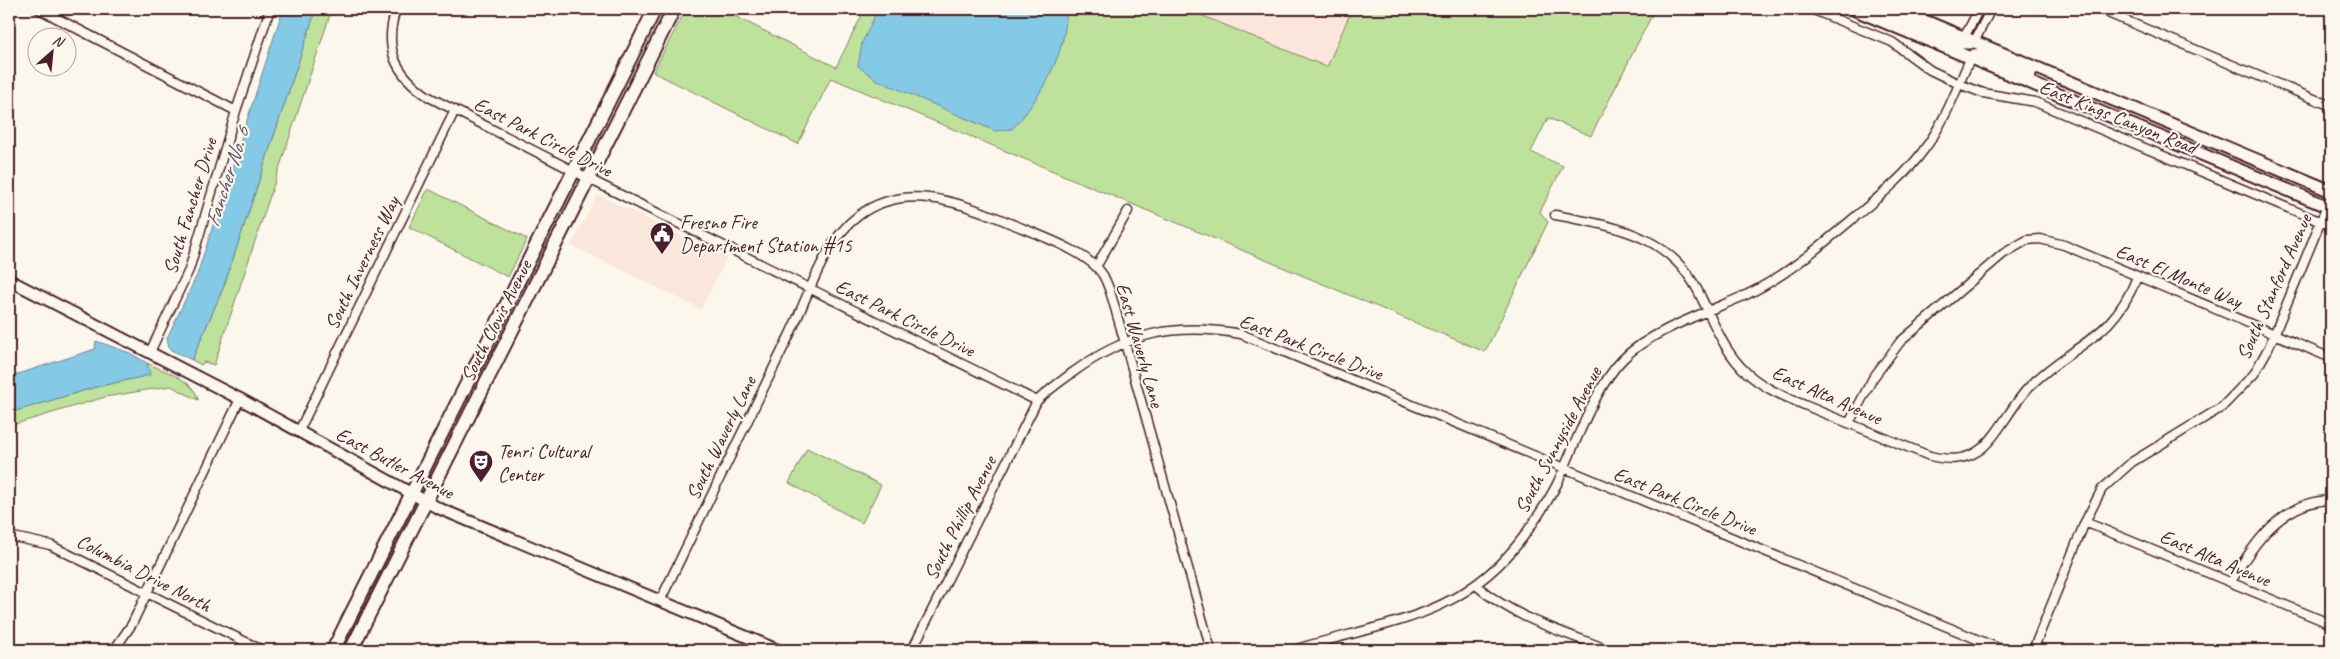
<svg xmlns="http://www.w3.org/2000/svg" width="2340" height="659" viewBox="0 0 2340 659" font-family="Caveat,sans-serif">
<rect width="100%" height="100%" fill="#fbf7ec"/>
<filter id="ink" filterUnits="userSpaceOnUse"><feTurbulence type="fractalNoise" baseFrequency=".02" numOctaves="2"/><feDisplacementMap in="SourceGraphic" scale="10" xChannelSelector="R" yChannelSelector="G"/><feConvolveMatrix kernelMatrix="1 2 1 2 8 2 1 2 1" color-interpolation-filters="sRGB"/></filter>
<g filter="url(#ink)">
<path fill="#fae6da" d="M1186,9H1352L1327,67Z
M598,195L727,258L701,309L571,245Z"/>
<path fill="#bee19b" stroke="#848063" d="M316,9H332L214,365L204,362L201,365L192,360L224,286Z
M686,9H721L836,67L865,9H1186L1327,67L1352,9H1655L1591,136L1548,118L1531,152L1563,166L1540,212L1548,222L1485,352L831,78L798,144L653,72Z
M428,189L527,239L508,277L409,227Z
M147,363C164,371 195,380 198,400L171,386L105,397L9,426V413L96,387L149,375Z
M807,448L881,485L862,523L789,483Z"/>
<path fill="#84c9e5" stroke="#6d859b" d="M283,9H316L224,286L192,360L169,349L167,338L197,275Z
M878,9H1066C1069,49 1039,101 1012,129L995,131L877,80L858,66L862,43Z
M96,341L130,353L147,363L150,375L96,387L9,413V377L95,349Z"/>
<g fill="none" stroke-linecap="round" stroke-linejoin="round">
<defs>
<path id="minor" d="M39,9L236,111
M396,9C383,49 395,74 429,97L599,184L1037,401C1048,390 1060,382 1072,373C1127,333 1175,322 1241,334L2003,650
M1811,9L1892,42L1930,70L1959,84L1983,93L2035,102L2331,226
M2112,9L2110,14L2331,106
M1962,36L1967,32L1979,9
M1974,42L1991,9
M1555,215C1618,227 1673,235 1702,299C1715,326 1725,353 1747,373C1768,392 1796,401 1821,412C1858,427 1894,442 1930,456C1947,460 1963,461 1978,451C1996,440 2012,404 2030,386C2073,343 2112,341 2137,277
M1096,267L1128,211
M150,352L189,270L236,111L270,9
M1849,423L1873,378L1900,342L2003,254L2027,240L2040,239L2064,245L2331,358
M299,431L455,110
M2085,522L2331,624
M9,536L50,545L262,650
M2231,582C2253,544 2282,501 2331,500
M1477,586C1514,618 1564,632 1609,650
M660,601C703,512 746,424 789,336C808,298 823,242 858,216C903,182 958,201 1005,221C1032,233 1087,250 1103,275C1111,289 1114,306 1119,322L1211,650
M114,650L132,624L240,399
M912,650L1037,401
M1293,650C1385,622 1463,619 1524,536C1536,519 1548,502 1557,484C1575,446 1594,388 1623,359C1651,330 1711,311 1748,294C1789,274 1821,245 1855,217C1880,196 1904,177 1923,151C1944,124 1956,90 1970,59
M2033,650L2085,522L2102,489L2132,462L2222,407L2254,374L2269,347L2327,206"/>
<path id="tertiary" d="M9,280L240,399L438,508L778,650"/>
<path id="secondary" d="M1853,9L2331,208
M1874,9L1957,43H1970
M1896,9L2331,191
M1970,59L1974,55L1983,54L2030,74"/>
<path id="primary" d="M333,650L655,9
M351,650L674,9"/>
</defs>
<use href="#minor" stroke="#4a1f2b" stroke-width="11"/>
<use href="#tertiary" stroke="#4a1f2b" stroke-width="14"/>
<use href="#secondary" stroke="#4a1f2b" stroke-width="15"/>
<use href="#primary" stroke="#4a1f2b" stroke-width="16"/>
<use href="#minor" stroke="#fbf7ec" stroke-width="8"/>
<use href="#tertiary" stroke="#fbf7ec" stroke-width="10"/>
<use href="#secondary" stroke="#fbf7ec" stroke-width="11"/>
<use href="#primary" stroke="#fbf7ec" stroke-width="12"/>
</g>
</g>
<defs>
<symbol id="civic-pin" viewBox="-11 -11 22 30"><path d="M0 17L-7.5 6A9.5 9.5 0 1 1 7.5 6Z" fill="#4a1f2b" stroke="#fbf7ec"/><path d="M-.6-6.5H3V-4.5H.6V-3L4-1V1h2V6H-6V1h2V-1L-.6-3ZM-1.2 2.5V6h2.4V2.5Z" fill="#fff"/></symbol>
<symbol id="theatre-pin" viewBox="-11 -11 22 30"><path d="M0 17L-7.5 6A9.5 9.5 0 1 1 7.5 6Z" fill="#4a1f2b" stroke="#fbf7ec"/><path d="M-5-5.5Q0-4 5-5.5V0Q5 5 0 6Q-5 5-5 0ZM-3.3-2.5H-1v1.5H-3.3ZM1-2.5H3.3v1.5H1ZM-2.8 1Q0 5.5 2.8 1Z" fill="#fff"/></symbol>
</defs>
<g fill-rule="evenodd">
<use href="#civic-pin" x="648" y="220" width="28" height="38"/>
<use href="#theatre-pin" x="467" y="448" width="28" height="38"/>
</g>
<g text-anchor="middle" dominant-baseline="central" stroke-width="4.5" stroke-linejoin="round" paint-order="stroke">
<g font-size="20" fill="#4a1f2b" stroke="#fbf7ec">
<text transform="translate(2118 117) rotate(22)">East Kings Canyon Road</text>
<text transform="translate(543 137) rotate(27)">East Park Circle Drive</text>
<text transform="translate(190 206) rotate(-73)">South Fancher Drive</text>
<text transform="translate(362 263) rotate(-64)">South Inverness Way</text>
<text transform="translate(2179 276) rotate(23)">East El Monte Way</text>
<text transform="translate(2274 287) rotate(-66)">South Stanford Avenue</text>
<text transform="translate(905 318) rotate(26)">East Park Circle Drive</text>
<text transform="translate(496 321) rotate(-63)">South Clovis Avenue</text>
<text transform="translate(1140 345) rotate(74)">East Waverly Lane</text>
<text transform="translate(1311 347) rotate(21)">East Park Circle Drive</text>
<text transform="translate(1827 395) rotate(24)">East Alta Avenue</text>
<text transform="translate(721 438) rotate(-64)">South Waverly Lane</text>
<text transform="translate(1558 440) rotate(-62)">South Sunnyside Avenue</text>
<text transform="translate(395 463) rotate(28)">East Butler Avenue</text>
<text transform="translate(1685 501) rotate(22)">East Park Circle Drive</text>
<text transform="translate(960 518) rotate(-63)">South Phillip Avenue</text>
<text transform="translate(2215 558) rotate(23)">East Alta Avenue</text>
<text transform="translate(144 573) rotate(27)">Columbia Drive North</text>
</g>
<g font-size="20" fill="#4a1f2b" stroke="#fbf7ec" text-anchor="start">
<text x="680" y="222">Fresno Fire<tspan x="680" dy="23">Department Station #15</tspan></text>
<text x="498" y="451">Tenri Cultural<tspan x="498" dy="23">Center</tspan></text>
</g>
<g font-size="21" font-style="italic" fill="#5b5263" stroke="#fbf7ec">
<text transform="translate(227 177) rotate(-72)">Fancher No. 6</text>
</g>
</g>
<rect width="2340" height="659" fill="none" stroke="#fbf7ec" stroke-width="30"/>
<rect x="15" y="15" width="2310" height="629" fill="none" stroke="#4a1f2b" stroke-width="2" filter="url(#ink)"/>
<g transform="translate(52 52) rotate(27)"><circle r="24" fill="#fbf7ec" stroke="#b4a19f"/>
<path d="M0-4L9 19L0 12L-9 19Z" fill="#4a1f2b"/>
<text y="-8" font-size="14" font-weight="bold" text-anchor="middle" fill="#4a1f2b">N</text>
</g>
</svg>
